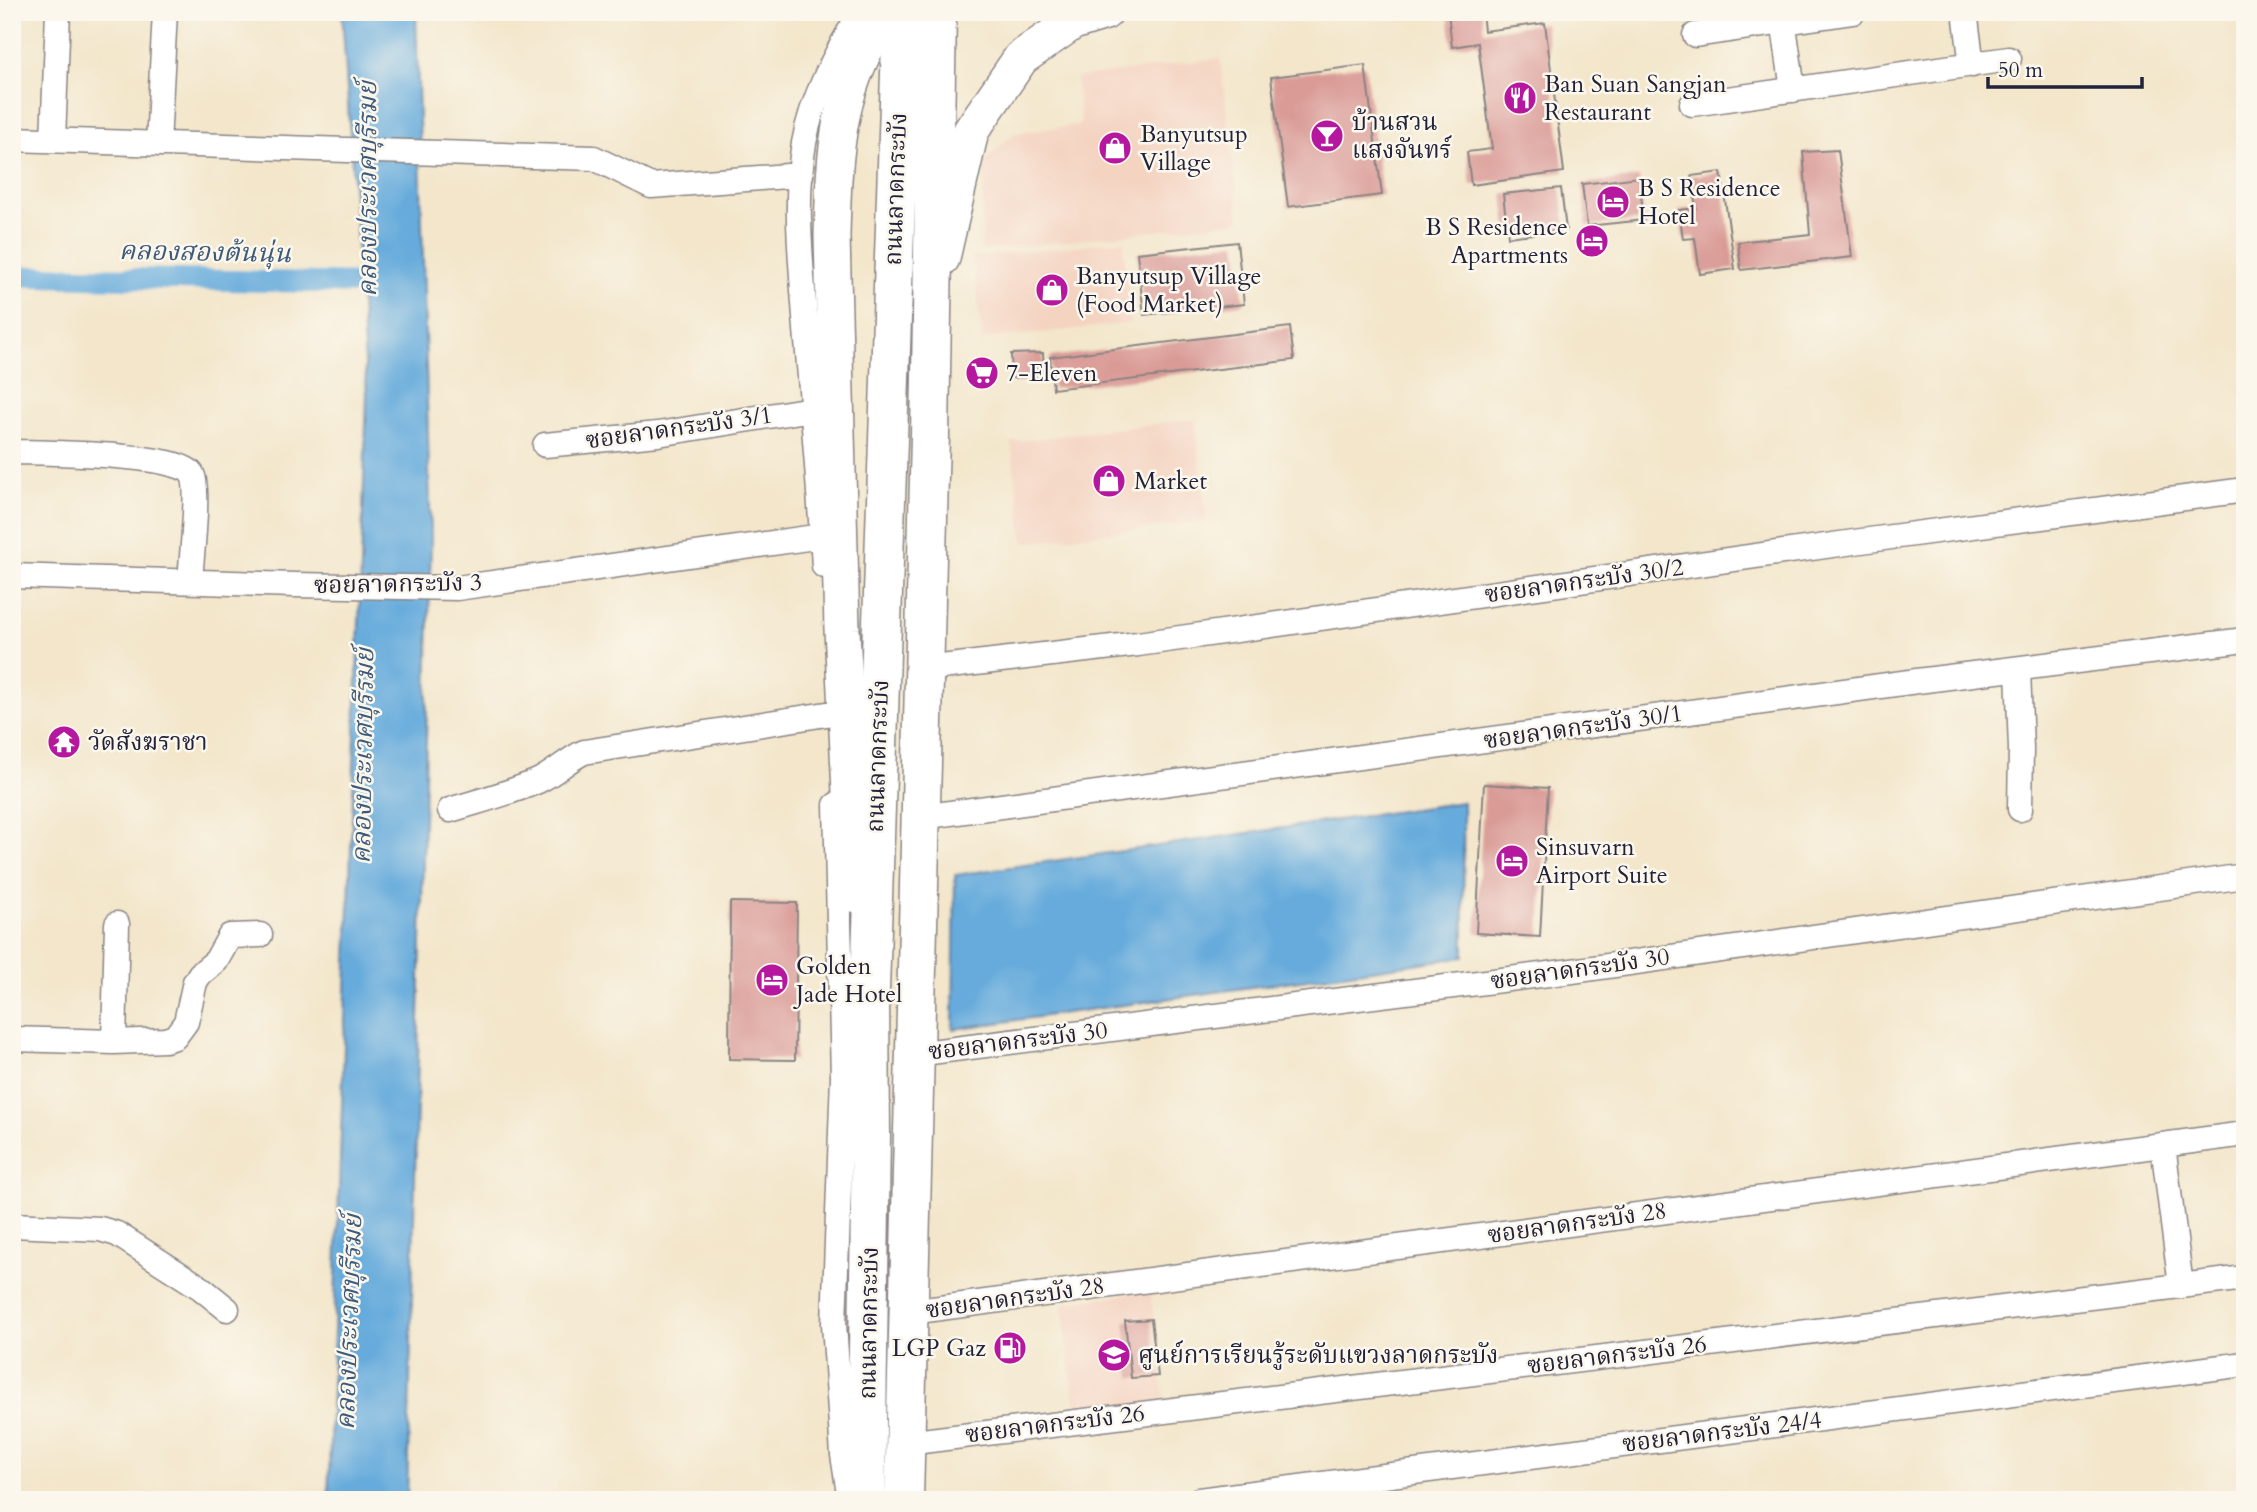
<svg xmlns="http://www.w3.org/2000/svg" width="2257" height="1512" viewBox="0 0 2257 1512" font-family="Cardo,'Noto Serif Thai',serif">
<rect width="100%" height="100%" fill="#fbf7ec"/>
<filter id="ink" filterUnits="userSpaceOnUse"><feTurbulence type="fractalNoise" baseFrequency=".0143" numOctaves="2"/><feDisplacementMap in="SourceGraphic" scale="14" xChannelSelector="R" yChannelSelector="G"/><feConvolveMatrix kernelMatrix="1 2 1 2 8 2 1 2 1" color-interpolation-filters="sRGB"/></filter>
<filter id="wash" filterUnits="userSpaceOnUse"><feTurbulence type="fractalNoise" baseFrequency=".00686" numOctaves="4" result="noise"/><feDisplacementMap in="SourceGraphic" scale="28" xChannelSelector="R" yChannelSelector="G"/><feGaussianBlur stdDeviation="1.57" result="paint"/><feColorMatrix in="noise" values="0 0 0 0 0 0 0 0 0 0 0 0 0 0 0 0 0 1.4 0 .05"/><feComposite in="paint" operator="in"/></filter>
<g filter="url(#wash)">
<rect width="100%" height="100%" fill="#f3e6cb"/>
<path fill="#f4d3c1" d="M1220,58L1240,221L981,251L984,162L1013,134L1081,124L1076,78Z
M1123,241L1131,323L982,339L973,257Z
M1195,419L1207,521L1024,543L1011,442Z
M1150,1291L1166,1408L1077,1420L1062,1303Z"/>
<path fill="#66abdc" stroke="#44668c" stroke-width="2" d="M342,12H416L431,541L407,1500H328L367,395Z
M1463,802L1464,957L953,1029L955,875Z"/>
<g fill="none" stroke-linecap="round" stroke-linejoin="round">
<path stroke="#66abdc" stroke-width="21" d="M12,276L388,284"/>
</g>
<g id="blocks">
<path fill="#da9b97" d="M1448,12H1482L1484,31L1545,23L1564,172L1471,185L1467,152L1492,149L1478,43L1452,47Z
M1365,65L1382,195L1288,207L1271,77Z
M1838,150L1852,257L1741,270L1738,242L1810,234L1803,152Z
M1721,172L1735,269L1700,274L1695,238L1683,239L1679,210L1696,208L1691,176Z
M1639,177L1644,220L1587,226L1582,184Z
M1561,188L1566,230L1508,237L1503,194Z
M1237,242L1244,304L1144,315L1137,253Z
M1290,327L1294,360L1053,389L1050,357Z
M1043,353L1044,377L1012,378L1011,354Z
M1484,784L1548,788L1540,937L1476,933Z
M730,902L797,903L795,1060L729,1059Z
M1151,1319L1158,1376L1131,1378L1125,1321Z"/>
</g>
</g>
<g filter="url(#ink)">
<use href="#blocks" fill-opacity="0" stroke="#8a8483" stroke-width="2"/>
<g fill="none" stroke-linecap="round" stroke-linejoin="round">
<defs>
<path id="street" d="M1782,12L1793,90
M1965,12L1972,65
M1695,35L1853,12
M1692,104L2009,59
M12,139L594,158L651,186L801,175
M53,140L58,12
M158,144L165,12
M545,445L658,434L812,409
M12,452C41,453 179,453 192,474C200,486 191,562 190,581
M824,566C819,483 812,400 805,317C801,260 794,200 804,143C812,97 837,51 861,12
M12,576L295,585L457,588L822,536
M924,669L1138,644L1854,542L2245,490
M2018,669L2021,749L2020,809
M836,805L843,1076L834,1324L843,1455L850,1500
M450,810C479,801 510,793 538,781C555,773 567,760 584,752L833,713
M921,817L1917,681L2245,640
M12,1039L114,1042L165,1040L175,1037L186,1022L195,982L200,974L216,961L230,936L260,935
M114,1042L117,924
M915,1054L1572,971L2245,876
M2163,1145L2181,1286
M12,1225L100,1229L117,1234L201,1288L227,1309
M910,1312L2245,1134
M906,1443L2245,1278
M1199,1500L2245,1364"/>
<path id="secondary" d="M942,258L971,131L1021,58L1073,22L1105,12
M860,896L850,792L842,629L832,236C834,152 836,84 888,12"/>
<path id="primary" d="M866,1500L871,1133L870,990L902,12
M904,1500L930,435L937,12"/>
</defs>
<use href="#street" stroke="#8a8483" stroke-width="27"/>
<use href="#secondary" stroke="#8a8483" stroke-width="38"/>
<use href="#primary" stroke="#8a8483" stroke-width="41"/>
<use href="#street" stroke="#fff" stroke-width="24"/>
<use href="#secondary" stroke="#fff" stroke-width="35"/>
<use href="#primary" stroke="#fff" stroke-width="38"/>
</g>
</g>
<defs>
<symbol id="restaurant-disc" viewBox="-11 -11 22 22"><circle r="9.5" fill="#b5179e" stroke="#fbf7ec"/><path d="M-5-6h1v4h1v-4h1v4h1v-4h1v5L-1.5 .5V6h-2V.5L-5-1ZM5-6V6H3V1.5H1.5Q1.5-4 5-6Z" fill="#fff"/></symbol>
<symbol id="bar-disc" viewBox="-11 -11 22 22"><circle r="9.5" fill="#b5179e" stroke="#fbf7ec"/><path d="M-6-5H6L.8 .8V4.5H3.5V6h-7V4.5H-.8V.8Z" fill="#fff"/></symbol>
<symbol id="shop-disc" viewBox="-11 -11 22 22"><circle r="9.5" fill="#b5179e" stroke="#fbf7ec"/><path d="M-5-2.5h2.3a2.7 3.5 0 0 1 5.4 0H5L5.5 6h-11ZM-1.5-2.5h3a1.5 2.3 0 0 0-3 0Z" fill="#fff"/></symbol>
<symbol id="hotel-disc" viewBox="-11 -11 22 22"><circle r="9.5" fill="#b5179e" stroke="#fbf7ec"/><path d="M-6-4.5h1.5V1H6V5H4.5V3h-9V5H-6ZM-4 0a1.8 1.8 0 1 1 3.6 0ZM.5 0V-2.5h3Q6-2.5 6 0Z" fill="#fff"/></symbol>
<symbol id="supermarket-disc" viewBox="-11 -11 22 22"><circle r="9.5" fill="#b5179e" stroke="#fbf7ec"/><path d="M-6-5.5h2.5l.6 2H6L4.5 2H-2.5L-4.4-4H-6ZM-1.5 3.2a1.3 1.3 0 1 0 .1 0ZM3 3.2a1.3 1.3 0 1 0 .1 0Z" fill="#fff"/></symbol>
<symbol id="temple-disc" viewBox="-11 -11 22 22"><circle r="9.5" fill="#b5179e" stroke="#fbf7ec"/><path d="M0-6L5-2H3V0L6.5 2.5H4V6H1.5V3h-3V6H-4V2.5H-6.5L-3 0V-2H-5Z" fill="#fff"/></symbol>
<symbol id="fuel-disc" viewBox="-11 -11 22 22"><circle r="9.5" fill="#b5179e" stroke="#fbf7ec"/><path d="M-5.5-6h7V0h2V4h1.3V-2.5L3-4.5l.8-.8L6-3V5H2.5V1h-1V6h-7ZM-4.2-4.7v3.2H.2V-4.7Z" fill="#fff"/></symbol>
<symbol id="school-disc" viewBox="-11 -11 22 22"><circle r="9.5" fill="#b5179e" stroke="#fbf7ec"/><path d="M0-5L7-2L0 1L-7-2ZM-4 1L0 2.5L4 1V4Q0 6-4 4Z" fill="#fff"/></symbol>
</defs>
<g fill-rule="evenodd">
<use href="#restaurant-disc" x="1501" y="79" width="38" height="38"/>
<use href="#bar-disc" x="1308" y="117" width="38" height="38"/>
<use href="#shop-disc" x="1096" y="129" width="38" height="38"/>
<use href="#hotel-disc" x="1594" y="183" width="38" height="38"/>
<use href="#hotel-disc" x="1573" y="222" width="38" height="38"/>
<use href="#shop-disc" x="1033" y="271" width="38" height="38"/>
<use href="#supermarket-disc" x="963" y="354" width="38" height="38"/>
<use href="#shop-disc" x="1090" y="462" width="38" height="38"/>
<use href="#temple-disc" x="45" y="723" width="38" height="38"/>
<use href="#hotel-disc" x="1493" y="842" width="38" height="38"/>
<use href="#hotel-disc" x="753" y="961" width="38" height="38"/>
<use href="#fuel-disc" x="991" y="1329" width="38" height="38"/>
<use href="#school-disc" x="1095" y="1336" width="38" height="38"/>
</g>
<g text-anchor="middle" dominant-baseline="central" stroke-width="5" stroke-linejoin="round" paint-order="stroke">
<g font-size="24" fill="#22223b" stroke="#fbf7ec" text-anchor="start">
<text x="1544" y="84">Ban Suan Sangjan<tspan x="1544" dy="28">Restaurant</tspan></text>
<text x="1352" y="122">บ้านสวน<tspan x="1352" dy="28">แสงจันทร์</tspan></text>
<text x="1140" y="134">Banyutsup<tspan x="1140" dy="28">Village</tspan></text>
<text x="1638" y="188">B S Residence<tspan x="1638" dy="28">Hotel</tspan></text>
<text x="1568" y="227" text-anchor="end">B S Residence<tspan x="1568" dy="28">Apartments</tspan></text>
<text x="1076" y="276">Banyutsup Village<tspan x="1076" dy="28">(Food Market)</tspan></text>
<text x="1006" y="373">7-Eleven</text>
<text x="1134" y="481">Market</text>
<text x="88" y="742">วัดสังฆราชา</text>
<text x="1536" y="847">Sinsuvarn<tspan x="1536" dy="28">Airport Suite</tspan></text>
<text x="796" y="966">Golden<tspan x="796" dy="28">Jade Hotel</tspan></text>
<text x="986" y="1348" text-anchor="end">LGP Gaz</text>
<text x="1138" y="1355">ศูนย์การเรียนรู้ระดับแขวงลาดกระบัง</text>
</g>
<g font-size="24" fill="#22223b" stroke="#fbf7ec">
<text transform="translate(896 189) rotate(-88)">ถนนลาดกระบัง</text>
<text transform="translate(679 428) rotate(-8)">ซอยลาดกระบัง 3/1</text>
<text transform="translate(1584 581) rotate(-8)">ซอยลาดกระบัง 30/2</text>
<text transform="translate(398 584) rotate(-1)">ซอยลาดกระบัง 3</text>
<text transform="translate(1583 727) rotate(-8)">ซอยลาดกระบัง 30/1</text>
<text transform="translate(878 756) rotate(-88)">ถนนลาดกระบัง</text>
<text transform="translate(1580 969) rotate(-8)">ซอยลาดกระบัง 30</text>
<text transform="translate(1018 1041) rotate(-7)">ซอยลาดกระบัง 30</text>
<text transform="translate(1577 1223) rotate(-8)">ซอยลาดกระบัง 28</text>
<text transform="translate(1015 1298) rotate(-8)">ซอยลาดกระบัง 28</text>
<text transform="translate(869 1323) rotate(-89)">ถนนลาดกระบัง</text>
<text transform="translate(1617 1355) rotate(-7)">ซอยลาดกระบัง 26</text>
<text transform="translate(1055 1424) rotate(-7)">ซอยลาดกระบัง 26</text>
<text transform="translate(1722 1432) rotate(-7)">ซอยลาดกระบัง 24/4</text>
</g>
<g font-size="26" font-style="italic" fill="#3d597b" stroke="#fbf7ec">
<text transform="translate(367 189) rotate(-90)">คลองประเวศบุรีรมย์</text>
<text transform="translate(205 252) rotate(1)">คลองสองต้นนุ่น</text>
<text transform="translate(363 756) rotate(-89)">คลองประเวศบุรีรมย์</text>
<text transform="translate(349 1322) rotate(-88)">คลองประเวศบุรีรมย์</text>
</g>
</g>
<rect width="2257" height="1512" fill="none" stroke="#fbf7ec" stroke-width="42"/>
<path d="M1988 77v10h154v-10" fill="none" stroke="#22223b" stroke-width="3.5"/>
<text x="1998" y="77" font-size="21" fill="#22223b" stroke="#fbf7ec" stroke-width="5" paint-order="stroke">50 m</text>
</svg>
